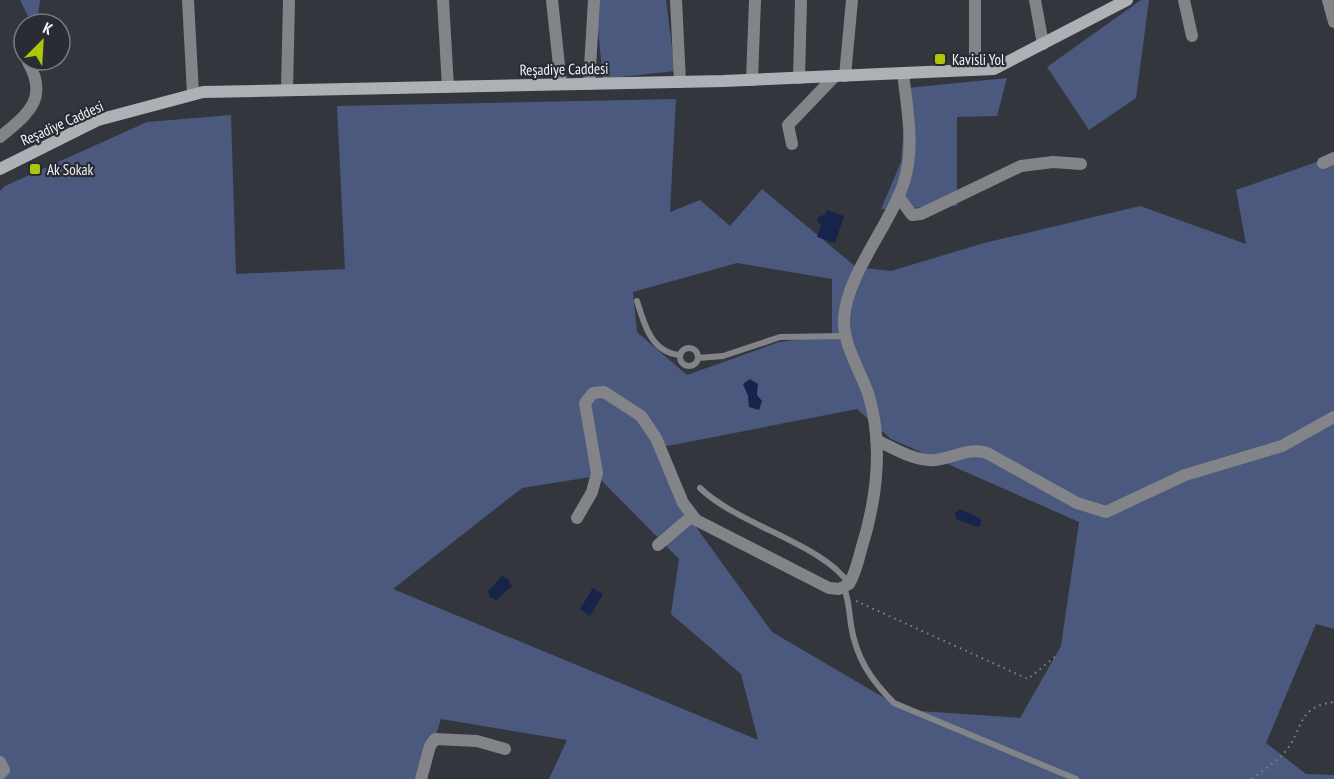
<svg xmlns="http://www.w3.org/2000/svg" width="1334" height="779" viewBox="0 0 1334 779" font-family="'PT Sans Narrow',sans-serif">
<rect width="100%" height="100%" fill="#33363c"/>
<path fill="#4b597f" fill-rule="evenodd" d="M20,0H40L37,24H32Z
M595,0H666L675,71L603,79Z
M1141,0H1149L1136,98L1089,130L1047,67Z
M1007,78L997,116L957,117V206L881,209L901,162L907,88Z
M676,99L670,212L700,200L730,226L762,189L856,267L891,271L984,243L1140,206L1246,244L1236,190L1334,156V629L1316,624L1266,743L1306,774L1334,775V779H549L567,740L441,719L422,779H0V191L5,186L147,122L231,115L236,274L345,269L337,106ZM737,263L832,279V335L779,342L687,375L637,332L633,292ZM857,409L891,439L1079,522L1061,646L1020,718L905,710L772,632L691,520L657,448ZM597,476L679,559L671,614L741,674L758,740L393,589L522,488Z"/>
<path fill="#16234a" d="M827,210L844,216L835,243L817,237L821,225L817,221L819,216L825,215Z
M750,379L758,384L757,395L762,401L759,410L749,407L748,396L743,384Z
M960,509L980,518L981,525L977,527L956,519L955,513Z
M502,576L508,579L512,586L496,600L490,597L488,591Z
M593,588L603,594L590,616L580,609Z"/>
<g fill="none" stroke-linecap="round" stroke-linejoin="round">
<path stroke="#83858b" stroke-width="2" stroke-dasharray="1.5 4.5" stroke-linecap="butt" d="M856,601L1028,679L1056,656
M1252,779C1262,771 1276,762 1285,752C1304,729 1296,707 1334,702"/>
<path stroke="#828487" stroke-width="6" d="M637,301C644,325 652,353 680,355
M680 357a9 9 0 1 1 18 0a9 9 0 1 1-18 0Z
M698,358L723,356L780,337L846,336
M700,488C738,525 823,544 849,584
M844,588C849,600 849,612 851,625C856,658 871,680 894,703L1076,779"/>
<path stroke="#828487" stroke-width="12" d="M188,0L193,94
M443,0L448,87
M552,0L561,84
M676,0L680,82
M1035,0L1043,44
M1184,0L1192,36
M1328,0L1334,22
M975,70V0
M845,76L852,0
M799,78L801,0
M752,80L755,0
M589,84L594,0
M287,90L289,0
M0,137C28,114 49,99 28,62
M792,144L788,125L835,76
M1323,163L1334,158
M898,196L912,215L921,214L1021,166L1053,162L1081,164
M876,440C894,448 915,462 935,460C953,458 969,447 987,453L1077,503L1106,512L1185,475L1282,446L1334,417
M577,518L592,492L597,473L585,403L593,393L604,392L641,416L656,438L683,503L696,520L829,588L839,589L849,584C855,574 858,562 861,550C877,499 884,445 868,393C860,370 843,345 844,319C846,275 891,224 904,182C915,146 907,109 903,73
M658,545L692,516
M0,762L4,770L0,774
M421,779L430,746L435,739L477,741L505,749"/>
<path stroke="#adb0b5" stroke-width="12" d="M0,169L98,120L203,92L724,81L994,69L1127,0"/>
</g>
<g fill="#afc507" stroke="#292c32" stroke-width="2">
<rect x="934" y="53" width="12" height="12" rx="3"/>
<rect x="29" y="163" width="12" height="12" rx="3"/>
</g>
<g text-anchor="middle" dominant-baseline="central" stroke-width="4.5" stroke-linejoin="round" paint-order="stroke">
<g font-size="15" fill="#f1f2f7" stroke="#292c32" text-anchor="start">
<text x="952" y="59">Kavisli Yol</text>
<text x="47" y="169">Ak Sokak</text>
</g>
<g font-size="15" fill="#f1f2f7" stroke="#292c32">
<text transform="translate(564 69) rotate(-1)">Reşadiye Caddesi</text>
<text transform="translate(62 123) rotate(-24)">Reşadiye Caddesi</text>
</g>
</g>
<g transform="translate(42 42) rotate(24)"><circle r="28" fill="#292c32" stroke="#797b81" stroke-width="1.5"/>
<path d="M0-4.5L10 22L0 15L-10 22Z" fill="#afc507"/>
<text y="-9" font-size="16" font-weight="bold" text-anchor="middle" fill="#f1f2f7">K</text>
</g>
</svg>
